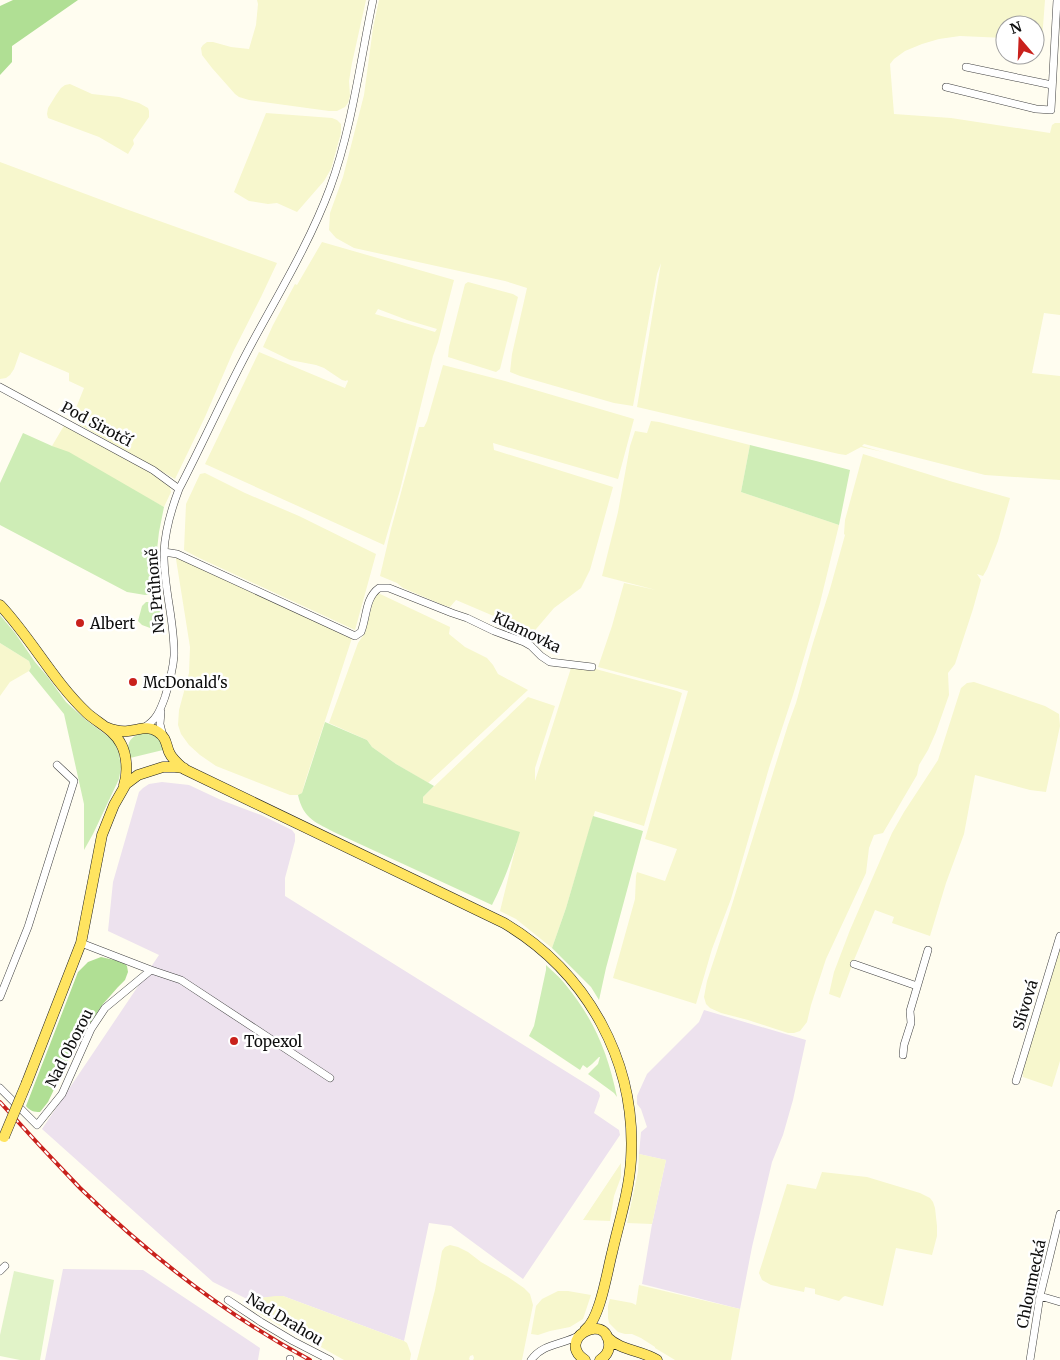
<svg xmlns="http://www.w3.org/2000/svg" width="1060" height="1360" viewBox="0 0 1060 1360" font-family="Merriweather,serif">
<rect width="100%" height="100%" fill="#fffdf0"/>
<path fill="#ede2ee" d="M162,782L189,785L221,800L261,815L292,830L295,834V841L285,878V896L599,1092L600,1096L594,1113L619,1130L620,1135L523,1279L451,1226L429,1223L404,1341L283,1296L260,1298L253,1302L213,1282L42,1129L159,955L108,931L113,882L139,792L143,788L149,784Z
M704,1010L806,1040L793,1100L783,1135L772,1162L752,1247L740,1309L642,1284L652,1224L666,1160L639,1154L641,1132L647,1127L641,1109L637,1104V1096L647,1074L699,1022Z
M63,1269L143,1270L260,1348L258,1360H45Z"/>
<path fill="#f7f7cd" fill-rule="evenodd" d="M257,0H366L352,63L349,81L350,96L348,103L345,107L337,111H329L249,100L239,97L235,94L212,68L202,55L201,48L203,45L207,42H213L231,47L249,49L256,25L258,4Z
M379,0H1045L1042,40H1035V25H1005V38L960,36L939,39L922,44L905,51L894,59L890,64L894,114L951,118L1050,133L1052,125L1055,123H1060V315L1044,313L1032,373L1060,376V480L985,475L864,444L862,446L883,452L861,447L846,455L839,454L637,407L661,263L657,274L633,406L614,403L520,376L510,372L512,354L527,288L505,281L354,248L336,238L329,230L330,213L343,177L364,95L373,28Z
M70,84L92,94L119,97L139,103L148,108L149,111V117L133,140L134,144L128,154L99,137L48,118L47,114L48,108L56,95L61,88L65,85Z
M266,113L332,118L337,120L341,124V133L331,169L324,181L297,212L277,203L268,204L249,201L234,192Z
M0,162L123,208L277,263L261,297L233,352L205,417L175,479L80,425L77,422L75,413L76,408L84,388L69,381V373L20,352L14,369L10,375L6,378L0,379Z
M322,242L454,280L438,342L433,356L400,490L384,545L205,464L259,352L345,388L348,381L347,380L346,381L342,380L324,368L316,365L290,360L263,347L273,325L295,284L297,285ZM378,309L407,320L437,329L435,332L375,314Z
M468,282L513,294L518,297L500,369L496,372L448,357L449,347L465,284Z
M443,365L505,381L634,419L618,479L493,443L494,450L613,487L590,570L581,588L554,608L531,635L496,617L456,600L450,607L443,605L403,588L397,583L380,576L391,529L419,427H424L427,421Z
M651,421L659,422L750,445L741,492L839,525L820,603L793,695L769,768L731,899L712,949L696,1004L613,978L635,899L636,876L637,872L665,881L677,849L645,839L688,691L598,667L612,626L624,583L656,590L602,576L618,512L630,446L635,431L647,433Z
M65,424L144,468L168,484L170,487L171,492L164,507L52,446Z
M863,454L953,482L1010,498L998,541L987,569L983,576L977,574L981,580L973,609L955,664L948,673L949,695L936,732L928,750L919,765L917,775L883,833L874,835L869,848L866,873L826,959L811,1005L807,1022L800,1031L794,1033H788L748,1020L721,1013L710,1008L706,1004L704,997L707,981L730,911L788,725L796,703L813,643L830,589L845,535L844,534L845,520Z
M205,473L245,493L299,516L376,554L355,630L197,557L184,550L186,504L200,474Z
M177,557L352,638L305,782L302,793L298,795H290L216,766L200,755L189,745L181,734L178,725L179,710L189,673L190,647L176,559Z
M378,593L450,627L449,634L465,647L487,658L493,665L498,674L528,690L428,783L396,764L372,747L367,740L329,723L358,643L365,633L373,601L376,595Z
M0,643L29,661L31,667L29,671L10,682L0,696Z
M571,668H592L677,691L682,693L644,826L595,811L566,908L552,948L516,919L500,911L517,842L422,803L423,797L528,697L555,706L535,768V781Z
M974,682L1045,706L1059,714L1060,726L1046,792L1030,790L975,775L964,834L946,883L930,936L892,923L894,917L875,910L854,960L840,998L829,994L834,972L850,930L892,833L904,812L938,760L961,688L967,683Z
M1060,944V1061L1052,1087L1023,1077L1022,1070Z
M639,1154L666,1160L652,1224L627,1223L638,1172Z
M621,1163V1177L614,1196L610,1221L583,1220Z
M822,1172L867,1177L920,1193L930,1198L933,1202L935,1208L937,1226V1236L932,1255L896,1248L883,1306L845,1296L843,1297L839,1301L815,1294V1289L805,1287L804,1292L771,1285L762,1280L759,1273L787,1184L816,1189Z
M450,1245L458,1247L468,1252L481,1262L508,1277L524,1288L530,1294L533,1305L522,1360H473L474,1358L473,1355L470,1356L469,1359L470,1360H417L435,1290L442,1251L445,1247Z
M639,1285L740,1309L731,1360H675L655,1348V1347L641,1338L632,1334H625L618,1332L609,1323L608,1318V1306L610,1299L632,1303L636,1305Z
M558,1291H568L591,1295L583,1319L570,1327L550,1331L538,1335L531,1334L536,1306L542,1299Z
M276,1296H283L404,1341L407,1343L410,1351L411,1354L410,1360H344L296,1333L285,1329L255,1311L253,1306V1302L259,1298Z"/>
<path fill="#ceedb6" d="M23,433L52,446L69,452L164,507L159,532L156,558L159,593L145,595L127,592L0,525V483Z
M750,445L816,461L850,470L839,525L741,492Z
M146,602H159L162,604L164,631L161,632L142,625L138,621L142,606Z
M0,615L15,633L35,662L47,676L66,702L86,720L114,741L119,754L121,767L119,779L93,834L84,850V804L64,714L29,671L31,667L29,661L0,643Z
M325,722L367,740L372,747L396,764L434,786L423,797V803L520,832C513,857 504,881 492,905L336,833C317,823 303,819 298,795L302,793Z
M145,732C157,736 160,737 163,750L130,758C125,743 130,736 145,732Z
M593,816L643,831L606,968L599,1000L591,987L552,948L566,908Z
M546,965C552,971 560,977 565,984C594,1019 608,1053 617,1097L614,1093L588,1074L598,1064L600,1057H599L592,1064L587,1068L583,1065L580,1070L529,1036L534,1026L546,970Z"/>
<path fill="#b0df94" d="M13,0H78L12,46V62L0,75V6Z
M101,957L123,962L127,966L128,972L125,980L118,987L103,1004L88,1026L83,1029L48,1102L40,1112C34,1112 30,1111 26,1106L78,972L88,962Z"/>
<path fill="#e1f3c8" d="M14,1271L54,1280L40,1360H20L0,1356V1335Z"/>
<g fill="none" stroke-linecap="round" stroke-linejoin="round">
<defs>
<path id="street" d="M966,67L1052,85
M946,87L1036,109L1051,110L1057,0
M0,387L153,470L179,489
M164,552L177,554L355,636L361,632C367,617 365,598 379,588H389L452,613L467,618L494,631L524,642L531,646L541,656L550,662L592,667
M161,712L160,724L163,736
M143,728C156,721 160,711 165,697C169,684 173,670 174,656C175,621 163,587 164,552C165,530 171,510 179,489C204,441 226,391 252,343C279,293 310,242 330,188C352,128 360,62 373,0
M81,943L151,970
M854,964L917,986
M0,997L28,927L74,781L57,765
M903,1055L904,1045L911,1023L910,1011L928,950
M1016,1081L1060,936
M0,1088L37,1125L62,1094L91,1029L105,1008L151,970L181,980L330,1078
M0,1271L5,1266
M1040,1296L1060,1302
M228,1300L261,1322L293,1341L330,1360
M290,1360V1359
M531,1360C543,1343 563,1345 580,1335
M1030,1360L1040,1296L1060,1214"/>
<path id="primary" d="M0,605C32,639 53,681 87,713C98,723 114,730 121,744C127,755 128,773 124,785
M106,727C113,730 120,732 128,731C139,730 148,725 158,732C166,737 166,744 169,752C172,759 178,764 184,769L504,923C588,973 637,1062 631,1160C629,1192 619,1222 612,1253C607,1272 600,1319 585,1330
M27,1082L81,943L102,835L114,805L126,784L138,775L163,767H175L184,768
M607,1337C621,1351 641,1350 657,1360
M585,1360C555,1340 605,1311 609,1343C610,1351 606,1356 600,1360"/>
</defs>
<use href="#street" stroke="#414141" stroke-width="8"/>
<use href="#primary" stroke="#1f1f1f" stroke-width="11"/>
<use href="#street" stroke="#fff" stroke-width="7"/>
<use href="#primary" stroke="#ffe460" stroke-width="10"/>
<defs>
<path id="rail" d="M0,1102C26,1131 53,1160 80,1188C148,1254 226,1315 310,1360"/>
</defs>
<use href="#rail" stroke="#c9211c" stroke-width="4"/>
<use href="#rail" stroke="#fff" stroke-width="2" stroke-dasharray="5.5" stroke-linecap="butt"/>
<defs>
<path id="primary-bridge" d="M4,1137L27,1082"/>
</defs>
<use href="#primary-bridge" stroke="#1f1f1f" stroke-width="11" stroke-linecap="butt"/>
<use href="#primary-bridge" stroke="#ffe460" stroke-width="10"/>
</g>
<g fill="#c9211c" stroke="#fff" stroke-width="2">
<circle cx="80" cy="623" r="5"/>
<circle cx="133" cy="682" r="5"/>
<circle cx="234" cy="1041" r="5"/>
</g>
<g text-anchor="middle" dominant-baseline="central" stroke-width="5" stroke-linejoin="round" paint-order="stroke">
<g font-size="15" fill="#0e0e0e" stroke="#fff">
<text transform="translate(97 424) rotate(28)">Pod Sirotčí</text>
<text transform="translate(155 591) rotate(-95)">Na Průhoně</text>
<text transform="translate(527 632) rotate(26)">Klamovka</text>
<text transform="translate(1025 1005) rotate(-73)">Slívová</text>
<text transform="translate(69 1048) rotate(-63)">Nad Oborou</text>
<text transform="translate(1031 1284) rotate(-78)">Chloumecká</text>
<text transform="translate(285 1319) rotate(31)">Nad Drahou</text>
</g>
<g font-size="15" fill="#0e0e0e" stroke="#fff" text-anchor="start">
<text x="90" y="623">Albert</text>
<text x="143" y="682">McDonald's</text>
<text x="244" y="1041">Topexol</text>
</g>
</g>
<g transform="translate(1020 40) rotate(341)"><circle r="24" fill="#ffffff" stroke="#9f9f9f"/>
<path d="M0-4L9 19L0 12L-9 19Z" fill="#c9211c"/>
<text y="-8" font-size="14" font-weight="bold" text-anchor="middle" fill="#0e0e0e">N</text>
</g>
</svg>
